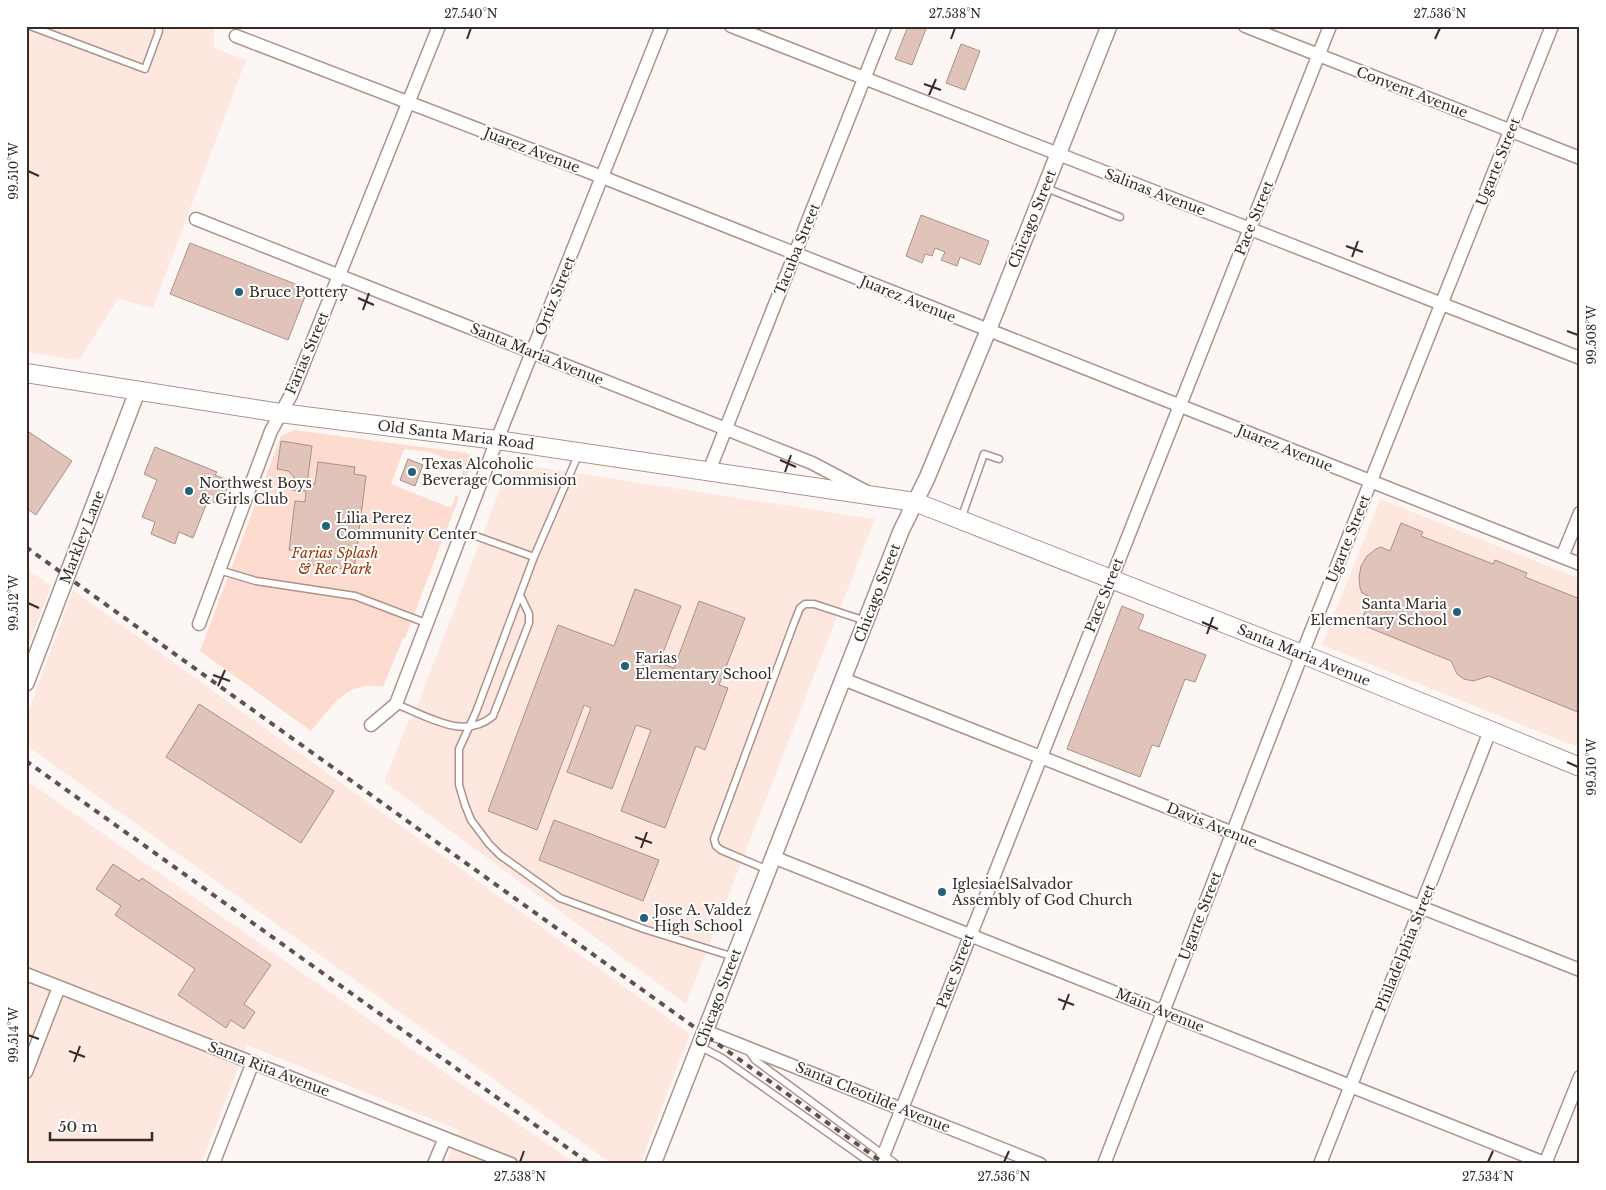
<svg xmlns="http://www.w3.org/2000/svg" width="1606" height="1190" viewBox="0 0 1606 1190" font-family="'Libre Baskerville',serif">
<rect width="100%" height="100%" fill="#fcf7f5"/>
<path fill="#fde7df" d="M26,26H214V48L246,60L153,308L118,299L79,360L26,352Z
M510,463L875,519L686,1004L384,782L409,719L412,720Z
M1380,499L1580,579V748L1322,645Z
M26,568L51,586L26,651Z
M73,590L690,1034L640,1164H612L26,745V718Z
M26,780L576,1164H446L459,1130L247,1045L201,1164L26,1163Z"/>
<path fill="#fddbce" d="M294,430L467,453L473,458L465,481L460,480L465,466L429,452L404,449L391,484L451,508L456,495L459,497L405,638H403L383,687C346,680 333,706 311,731L200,651L281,436Z"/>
<path fill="#e0c4ba" stroke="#aa9086" d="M908,26H927L912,65L895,59Z
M961,44L980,51L965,90L946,83Z
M921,215L989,241L980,265L960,257L957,266L941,260L945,252L935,248L932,256L925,254L922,263L906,256Z
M190,243L308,289L288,340L170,294Z
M26,430L72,461L36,515L26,508Z
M281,441L312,446L307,484H315L318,462L355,467L354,474L366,476L354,570L308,564L310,552L289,550L295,501L305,502L306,491L292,490L294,477L288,471L277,469Z
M155,447L217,472L215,475L230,481L221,505L208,500L193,538L179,532L175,544L151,534L155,522L142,517L157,480L144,474Z
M408,459L423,465L415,486L400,480Z
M1401,523L1423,532L1421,536L1493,564L1495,560L1527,573L1525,577L1580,599V713L1489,676L1473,681L1464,679L1457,674L1451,661L1360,624L1371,597L1362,593L1360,588L1359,577L1361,566L1367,556L1376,549L1381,547L1390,551Z
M635,589L681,606L659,663L674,668L699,601L745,618L719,685L728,688L705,750L696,746L665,828L621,811L651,730L636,725L612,789L567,772L591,708L584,705L537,830L488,811L558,625L614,646Z
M1122,606L1144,615L1138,629L1206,655L1195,682L1185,679L1159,747L1152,745L1140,777L1067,749Z
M199,704L334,791L301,843L166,757Z
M554,820L659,860L643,901L539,860Z
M113,864L139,881L142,878L271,965L244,1004L255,1012L244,1029L231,1020L226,1028L178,995L195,969L115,915L121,906L96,889Z"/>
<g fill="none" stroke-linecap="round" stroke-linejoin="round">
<defs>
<path id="service" d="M30,26L145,69L159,31L157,26
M1046,188L1120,217
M579,453L534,557L476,712L459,749V785L465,805L471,820L489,844L500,855L560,898L644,929L734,957
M961,519L984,454L999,459
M462,531L534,557
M219,570L256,581L355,596L426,623
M396,704C427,716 464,741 493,716L529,623V614L520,595
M768,870L721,850L716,846L714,839L794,623L800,608L805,604H814L866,621
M699,1046L722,1058L872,1164
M748,1050L755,1060L896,1164"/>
<path id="minor" d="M731,26L1580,358
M1245,26L1580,158
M236,36L602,177L1580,564
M196,219L812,463L865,491
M709,471L885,26
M1562,557L1580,513
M199,624L271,431L291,395L439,26
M843,679L1580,970
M371,725L396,704L497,440L662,26
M773,857L1547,1164
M26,974L511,1164
M705,1031L1040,1164
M26,1072L59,987
M213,1164L253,1062
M434,1164L445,1138
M880,1164L1330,26
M1104,1164L1302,654L1552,26
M1320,1164L1490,731
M1545,1164L1580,1077"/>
<path id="tertiary" d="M26,683L137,392
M653,1164L901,531L927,478L988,331L1109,26"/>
<path id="secondary" d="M26,373L280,413L497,440L915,502L1302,654L1580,767"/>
</defs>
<use href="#service" stroke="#ad9389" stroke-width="9"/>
<use href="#minor" stroke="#ad9389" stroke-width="15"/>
<use href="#tertiary" stroke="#ad9389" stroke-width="18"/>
<use href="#secondary" stroke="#ad9389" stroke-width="20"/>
<use href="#service" stroke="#fff" stroke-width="6"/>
<use href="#minor" stroke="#fff" stroke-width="12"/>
<use href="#tertiary" stroke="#fff" stroke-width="15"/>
<use href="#secondary" stroke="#fff" stroke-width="18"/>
<path stroke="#5c534f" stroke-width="4" stroke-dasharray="6 6" stroke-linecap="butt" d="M26,547L885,1164
M26,761L590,1164"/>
</g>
<path fill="none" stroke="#352b27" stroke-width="2" d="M467,39L471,28M951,39L955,28M1435,39L1440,28M924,84L941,90M929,95L936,79M28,171L39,176M1346,246L1363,252M1352,257L1358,241M358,298L374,305M363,310L369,293M1567,331L1578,335M780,460L796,467M785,472L791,455M28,603L39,608M1202,622L1218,629M1207,634L1213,617M213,675L230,681M218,686L225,670M1567,762L1578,767M635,837L652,843M641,848L647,832M1058,999L1074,1005M1063,1010L1069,994M28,1035L39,1039M69,1051L85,1057M74,1062L80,1046M520,1162L524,1151M1004,1162L1009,1151M1488,1162L1493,1151"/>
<g fill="#236278" stroke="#fff" stroke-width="2">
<circle cx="239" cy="292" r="5"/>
<circle cx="412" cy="472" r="5"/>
<circle cx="189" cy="491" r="5"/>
<circle cx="326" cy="526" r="5"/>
<circle cx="1457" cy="612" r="5"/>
<circle cx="625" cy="666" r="5"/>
<circle cx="942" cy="892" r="5"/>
<circle cx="644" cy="918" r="5"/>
</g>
<g text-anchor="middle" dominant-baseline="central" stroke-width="4" stroke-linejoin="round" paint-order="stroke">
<g font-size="14" fill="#352b27" stroke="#fff">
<text transform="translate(1412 92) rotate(21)">Convent Avenue</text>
<text transform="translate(532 150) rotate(21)">Juarez Avenue</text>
<text transform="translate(1498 162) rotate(-68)">Ugarte Street</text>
<text transform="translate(1155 192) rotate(21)">Salinas Avenue</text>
<text transform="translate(1254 218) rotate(-68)">Pace Street</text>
<text transform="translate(1032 219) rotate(-68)">Chicago Street</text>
<text transform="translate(797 249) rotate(-68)">Tacuba Street</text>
<text transform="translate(555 296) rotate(-68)">Ortiz Street</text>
<text transform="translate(908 299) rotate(22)">Juarez Avenue</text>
<text transform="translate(307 353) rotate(-67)">Farias Street</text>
<text transform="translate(537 354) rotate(22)">Santa Maria Avenue</text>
<text transform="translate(456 435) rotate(7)">Old Santa Maria Road</text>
<text transform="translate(1285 448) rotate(22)">Juarez Avenue</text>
<text transform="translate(82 537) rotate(-69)">Markley Lane</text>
<text transform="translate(1348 539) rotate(-68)">Ugarte Street</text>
<text transform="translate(877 593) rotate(-69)">Chicago Street</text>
<text transform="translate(1104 595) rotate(-68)">Pace Street</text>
<text transform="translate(1304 655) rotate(22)">Santa Maria Avenue</text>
<text transform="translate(1212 825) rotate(22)">Davis Avenue</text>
<text transform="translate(1200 916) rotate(-69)">Ugarte Street</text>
<text transform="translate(1405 948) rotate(-68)">Philadelphia Street</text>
<text transform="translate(955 971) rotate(-69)">Pace Street</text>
<text transform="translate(718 998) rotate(-69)">Chicago Street</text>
<text transform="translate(1160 1010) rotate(22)">Main Avenue</text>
<text transform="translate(269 1069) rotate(21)">Santa Rita Avenue</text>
<text transform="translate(873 1097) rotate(22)">Santa Cleotilde Avenue</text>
</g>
<g font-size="14" fill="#352b27" stroke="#fff" text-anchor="start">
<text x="249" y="292">Bruce Pottery</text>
<text x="422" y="464">Texas Alcoholic<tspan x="422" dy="16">Beverage Commision</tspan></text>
<text x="199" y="483">Northwest Boys<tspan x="199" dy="16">&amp; Girls Club</tspan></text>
<text x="336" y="518">Lilia Perez<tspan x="336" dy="16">Community Center</tspan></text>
<text x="1447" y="604" text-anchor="end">Santa Maria<tspan x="1447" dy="16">Elementary School</tspan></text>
<text x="635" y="658">Farias<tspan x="635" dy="16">Elementary School</tspan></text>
<text x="952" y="884">IglesiaelSalvador<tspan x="952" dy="16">Assembly of God Church</tspan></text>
<text x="654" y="910">Jose A. Valdez<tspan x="654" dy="16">High School</tspan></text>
</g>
<g font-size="14" font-style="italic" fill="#953400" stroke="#fff">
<text x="335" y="553">Farias Splash<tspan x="335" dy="16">&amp; Rec Park</tspan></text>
</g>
</g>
<rect width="1606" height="1190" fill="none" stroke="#ffffff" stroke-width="55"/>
<path d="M50 1132v8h102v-8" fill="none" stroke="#352b27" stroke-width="2.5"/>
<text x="58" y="1132" font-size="15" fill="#352b27" stroke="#ffffff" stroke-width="4" paint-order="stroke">50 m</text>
<rect x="28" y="28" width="1550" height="1134" fill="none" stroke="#352b27" stroke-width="2"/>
<g font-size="12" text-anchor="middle" fill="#352b27">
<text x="471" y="18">27.540°N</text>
<text x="955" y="18">27.538°N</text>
<text x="1440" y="18">27.536°N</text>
<text transform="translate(14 171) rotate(-90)" y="4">99.510°W</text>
<text transform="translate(1592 335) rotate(-90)" y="4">99.508°W</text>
<text transform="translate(14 603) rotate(-90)" y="4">99.512°W</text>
<text transform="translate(1592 767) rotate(-90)" y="4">99.510°W</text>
<text transform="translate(14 1035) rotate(-90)" y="4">99.514°W</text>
<text x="520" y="1181">27.538°N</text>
<text x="1004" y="1181">27.536°N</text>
<text x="1488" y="1181">27.534°N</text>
</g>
</svg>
